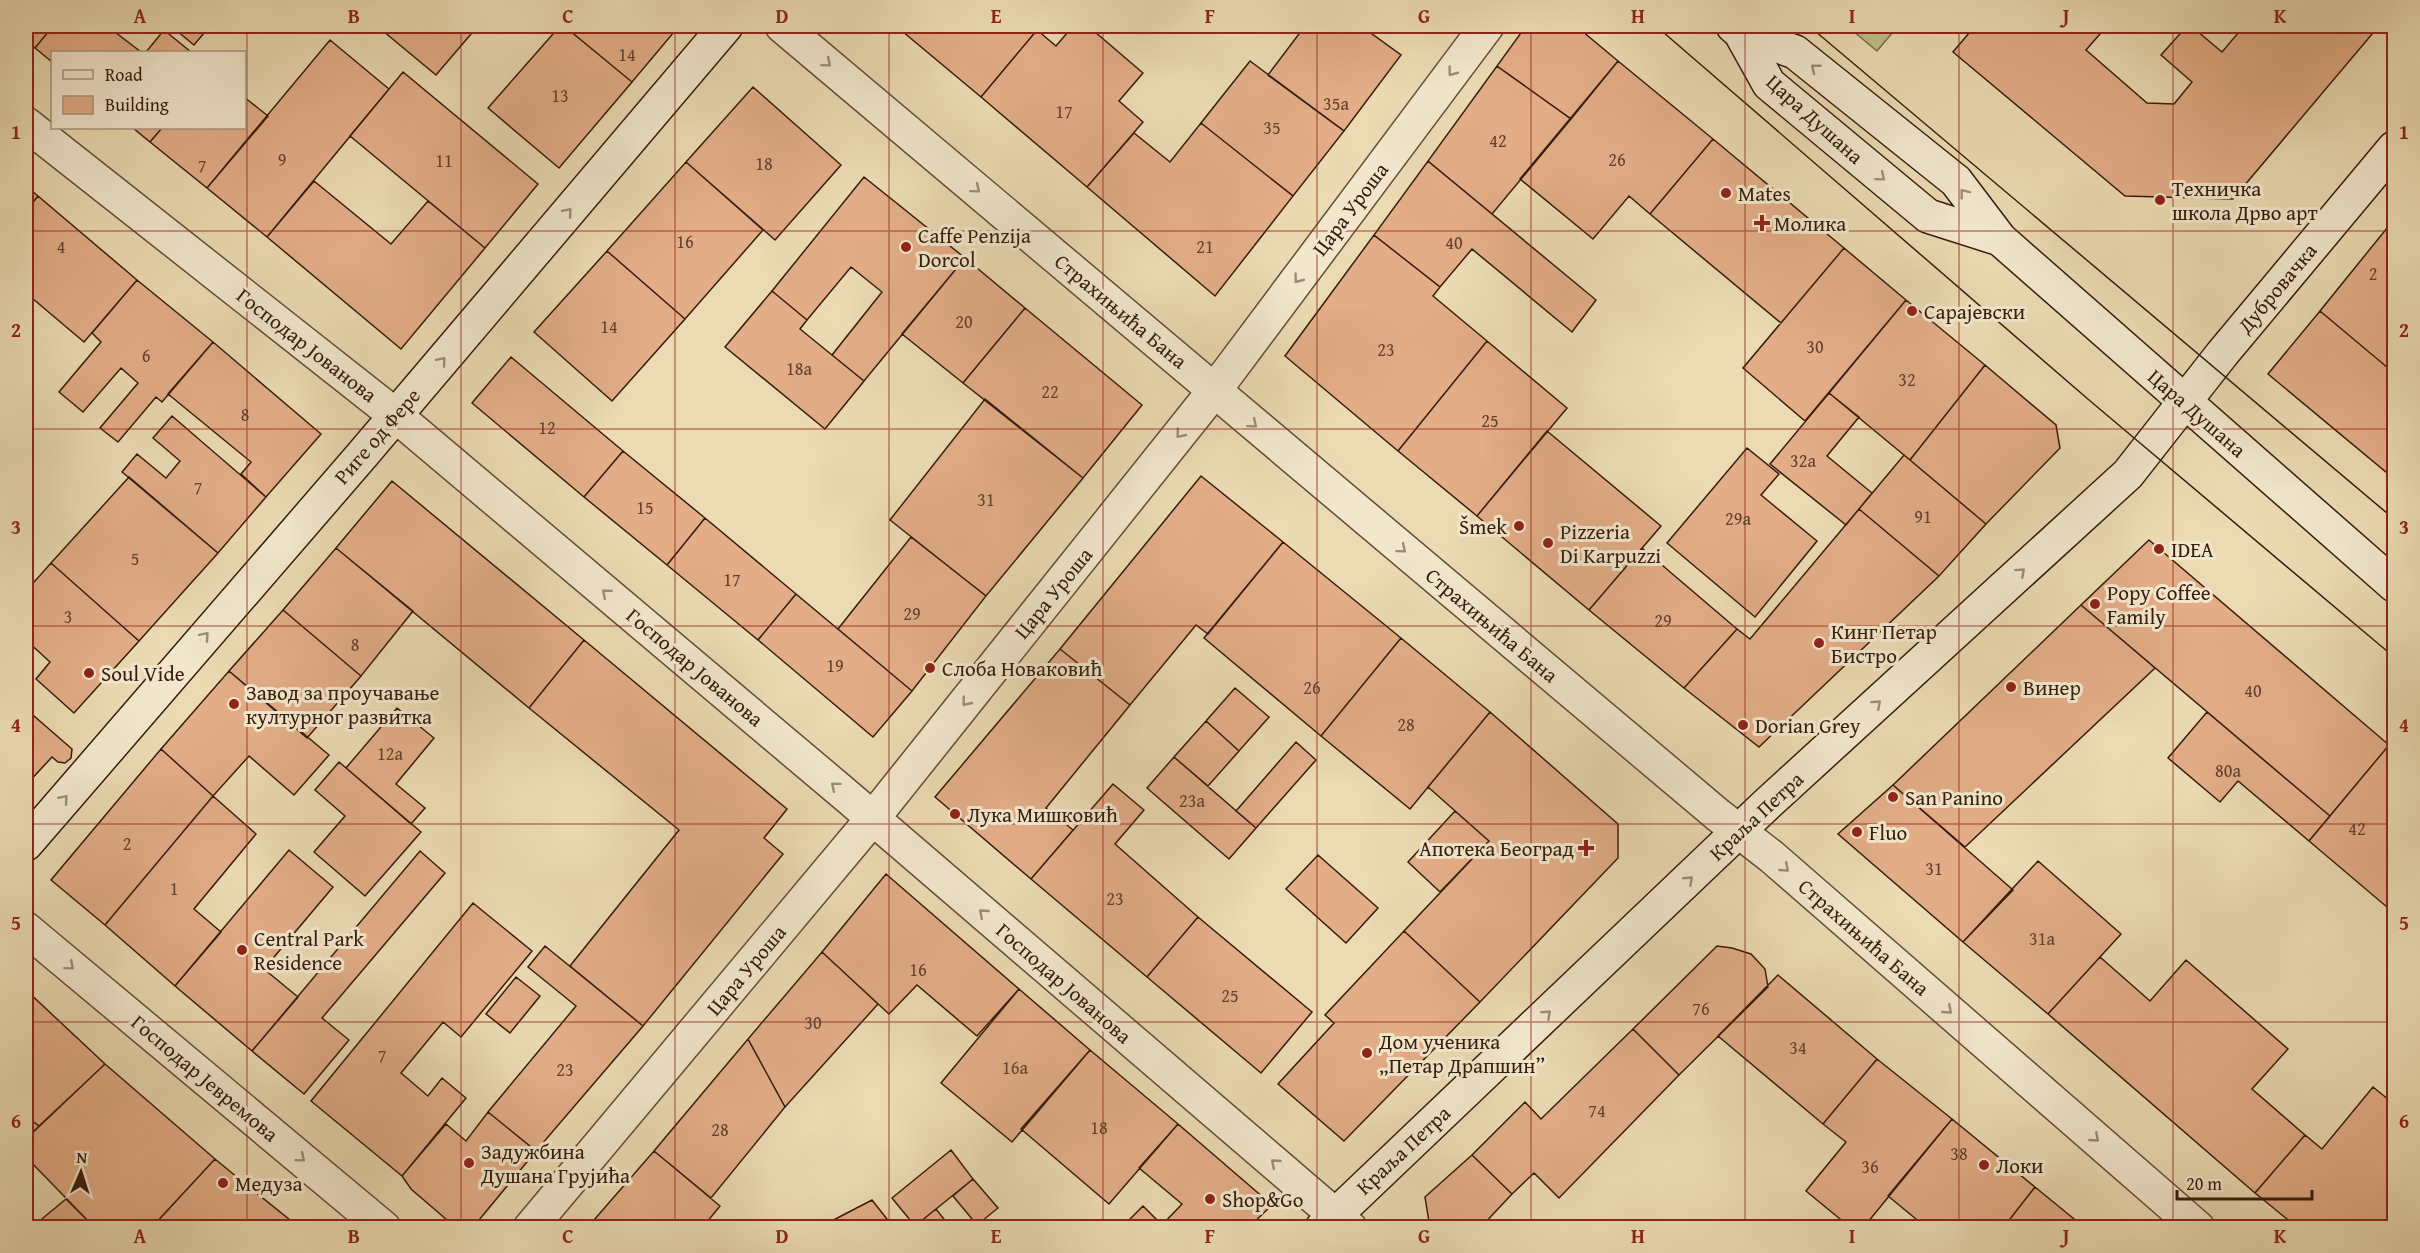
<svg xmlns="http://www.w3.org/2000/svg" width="2420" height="1253" viewBox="0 0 2420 1253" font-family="'Gentium Book Plus',serif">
<rect width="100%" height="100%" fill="#ebdab2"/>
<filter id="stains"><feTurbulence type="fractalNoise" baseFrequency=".00333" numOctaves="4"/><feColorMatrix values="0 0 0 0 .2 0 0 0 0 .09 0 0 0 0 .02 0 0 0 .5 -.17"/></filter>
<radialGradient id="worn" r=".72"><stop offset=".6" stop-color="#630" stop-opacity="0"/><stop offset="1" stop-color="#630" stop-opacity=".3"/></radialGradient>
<path fill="#bdbe88" stroke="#7a6d4a" stroke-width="1.5" d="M1847,26H1898L1877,51Z"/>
<path fill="#e2ad87" stroke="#361c0c" stroke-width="1.5" d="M26,26H53L35,48L26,40Z
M53,26H107L141,52H52V62L35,48Z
M171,26H210L194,45Z
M377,26H461L471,34L436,75Z
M560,26H564L632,82L559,168L488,108Z
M564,26H679L632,82Z
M896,26H1032L1037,30L981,97Z
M1073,26H1088L1143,73L1119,101L1143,122L1087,187L981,97L1037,30L1056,46Z
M1305,26H1361L1401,55L1344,131L1268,75Z
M1526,26H1576L1618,61L1571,119L1497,66Z
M1975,26H2107L2086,50L2147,103L2174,104L2192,82L2161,55L2187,26H2191L2222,52L2244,26H2376L2378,27L2233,199L2125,196L1953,52Z
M164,30L191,52H146Z
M330,40L389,89L267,237L207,188Z
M1250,61L1344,131L1293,196L1201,123Z
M1618,61L1713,139L1650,214L1629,196L1593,239L1520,179Z
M1497,66L1571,119L1492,214L1428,161Z
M403,72L538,184L485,248L350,136Z
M753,87L841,165L775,240L686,162Z
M244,97L268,116L207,188L150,142L162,128H244Z
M1201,123L1293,196L1215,296L1087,187L1134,133L1170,162Z
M133,128H162L150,142Z
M1713,139L1844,248L1781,323L1650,214Z
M1428,161L1596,300L1572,332L1472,249L1440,287L1374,235Z
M686,162L763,230L685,319L607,251Z
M864,177L965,258L864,381L832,355L882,292L851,267L807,320L772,291Z
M314,181L391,244L428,201L485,248L401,349L267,237Z
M26,186L38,196L26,211Z
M38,196L137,280L84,342L26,293V211Z
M2387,228L2394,234V360L2388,368L2320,311Z
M1374,235L1440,287L1433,296L1487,341L1398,451L1285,356Z
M1844,248L1906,300L1805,421L1743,368Z
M607,251L685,319L612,401L534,332Z
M965,258L1025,308L963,383L902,334Z
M137,280L213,342L162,402L156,397L118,442L100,428L138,383L121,368L83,412L59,392L101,342L92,333Z
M772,291L807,320L800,329L864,381L825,429L725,347Z
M1906,300L1985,365L1910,460L1829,393Z
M1025,308L1142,405L1083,478L963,383Z
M2320,311L2394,373V473L2392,477L2268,374Z
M1487,341L1567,408L1477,516L1398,451Z
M213,342L321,434L266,497L241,474L251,462L168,394Z
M511,357L623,451L584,497L472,403Z
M1985,365L2056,425L2060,448L1986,524L1910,460Z
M1829,393L1859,417L1827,456L1872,493L1846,525L1770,464Z
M985,399L1083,478L986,596L890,520Z
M172,416L266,497L218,553L122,472L137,454L166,478L180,461L153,438Z
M1547,431L1661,526L1589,610L1477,516Z
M1747,448L1779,474L1761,495L1817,541L1755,617L1667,543Z
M623,451L705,518L667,565L584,497Z
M1904,455L1986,524L1939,576L1859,509Z
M1201,476L1283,542L1208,634L1196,625L1130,705L1060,649Z
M129,477L218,553L139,641L51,563Z
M392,481L584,640L529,708L336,548Z
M1859,509L1939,576L1759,747L1684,688L1737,629L1750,639Z
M705,518L796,594L758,640L667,565Z
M911,537L986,596L912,691L838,629Z
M2149,540L2389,745L2330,816L2081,605Z
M1283,542L1401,638L1321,736L1204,638Z
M336,548L413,611L361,676L283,610Z
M1642,548L1737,629L1684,688L1589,610Z
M51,563L139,641L74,713L36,679L50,662L26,640V591Z
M796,594L912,691L873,737L758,640Z
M2081,605L2155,668L1965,847L1893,785Z
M283,610L361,676L307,738L229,671Z
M1401,638L1490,712L1410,809L1321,736Z
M584,640L787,809L764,838L783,854L643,1026L570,966L679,830L529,708Z
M1060,649L1130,705L1046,808L1073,830L1031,879L935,797Z
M229,671L329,755L294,795L249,756L213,796L161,749Z
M1235,688L1269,717L1239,751L1206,721Z
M397,708L434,738L396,784L425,808L411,824L346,768Z
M26,709L72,749L71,758L65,763L58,762L52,757L26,785Z
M1490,712L1618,824V858L1480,1002L1404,931L1489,841L1428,787Z
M2207,712L2330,816L2309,841L2238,781L2220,802L2168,758Z
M1206,721L1239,751L1208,786L1174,757Z
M1296,742L1316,760L1256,828L1236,811Z
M2389,745L2394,749V913L2309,841Z
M161,749L213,796L105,925L51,880Z
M1174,757L1256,828L1229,859L1147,788Z
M339,762L421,832L365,896L314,852L345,816L315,790Z
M1113,784L1144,810L1115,844L1198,917L1147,977L1031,879Z
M1893,785L2013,890L1963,942L1838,834Z
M213,796L256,834L194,909L221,932L175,986L105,925Z
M1455,811L1489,841L1440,892L1408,862Z
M289,850L333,887L264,969L298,997L252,1051L175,986Z
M420,851L445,873L322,1018L349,1040L304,1094L252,1051Z
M1318,855L1378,908L1346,943L1286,889Z
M2038,861L2121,934L2048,1014L1963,942Z
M886,874L1019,989L977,1036L917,985L889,1014L822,952Z
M473,903L532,951L461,1037L443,1022L401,1073L428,1096L442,1078L466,1098L402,1176L311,1101Z
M1198,917L1312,1012L1261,1073L1147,977Z
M1404,931L1480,1002L1344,1141L1278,1084L1334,1023L1325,1015Z
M545,946L643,1026L536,1151L488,1112L576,1006L528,967Z
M1717,946L1732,948L1751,954L1765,969L1768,987L1679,1075L1633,1029Z
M822,952L878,1004L785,1107L748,1039Z
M2100,957L2150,1001L2186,960L2288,1049L2252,1089L2305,1135L2255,1193L2048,1014Z
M1778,975L1877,1059L1823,1124L1718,1036Z
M516,977L540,996L510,1033L486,1014Z
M1019,989L1090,1050L1012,1142L941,1083Z
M26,990L105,1064L39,1126L26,1116Z
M1633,1029L1679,1075L1559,1198L1534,1173L1512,1194L1472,1155L1525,1102L1541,1119Z
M748,1039L785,1107L711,1198L654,1151Z
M1090,1050L1178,1124L1109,1204L1021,1129Z
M1877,1059L1952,1119L1863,1228H1851L1806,1191L1846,1142L1823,1124Z
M105,1064L215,1159L151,1228H95L26,1157V1139Z
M2373,1087L2394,1104V1228H2298L2255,1193L2305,1135L2322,1149Z
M488,1112L536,1151L479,1220L454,1226L411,1189L402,1176L446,1124L466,1141Z
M26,1116L39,1126L26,1139Z
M1952,1119L2035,1187L2003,1228H1927L1888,1196Z
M1178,1124L1272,1205L1248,1228H1165L1162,1225L1182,1204L1139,1168Z
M951,1150L973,1179L915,1226L892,1198Z
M654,1151L720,1206L702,1228H587Z
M1472,1155L1512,1194L1482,1226L1483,1228H1430L1425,1197Z
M215,1159L249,1187L300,1228H160L155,1224Z
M973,1179L998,1208L977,1225L953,1196Z
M2035,1187L2085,1228H2003Z
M66,1199L95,1228H31Z
M872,1200L894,1228H818Z
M1143,1206L1165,1228H1121Z
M936,1209L951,1228H916L915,1226Z"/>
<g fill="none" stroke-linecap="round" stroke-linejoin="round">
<defs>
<path id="street" d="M782,26L1718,815L1772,857L2198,1228
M26,124L395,415L848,797L1350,1228
M26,929L384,1228
M530,1228L873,818L1214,391L1487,26"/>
<path id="secondary" d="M1733,26L1740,32L1795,52L1956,181L2000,239L2394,585
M1740,32L1769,84L1928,216L2000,239
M26,844L363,454L726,26
M1322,1228L1767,804L2128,474L2222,354L2394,148"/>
</defs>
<use href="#street" stroke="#634c36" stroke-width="36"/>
<use href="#secondary" stroke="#361c0c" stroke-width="36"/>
<use href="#street" stroke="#f2e7cd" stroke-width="33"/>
<use href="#secondary" stroke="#f2e7cd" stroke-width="33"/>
<path stroke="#361c0c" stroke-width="1.5" d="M1656,26L2089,400L2394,657
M1809,26L2394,519"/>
</g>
<defs><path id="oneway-chevron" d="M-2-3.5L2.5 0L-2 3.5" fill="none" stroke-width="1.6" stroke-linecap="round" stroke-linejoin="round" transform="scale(1.5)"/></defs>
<g stroke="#9d8c76">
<use href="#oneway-chevron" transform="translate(827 63) rotate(40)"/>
<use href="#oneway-chevron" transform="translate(1815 68) rotate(-141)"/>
<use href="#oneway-chevron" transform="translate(1452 72) rotate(127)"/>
<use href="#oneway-chevron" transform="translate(1881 177) rotate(40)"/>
<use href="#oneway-chevron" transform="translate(976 189) rotate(40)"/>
<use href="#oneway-chevron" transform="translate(1964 193) rotate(-128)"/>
<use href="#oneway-chevron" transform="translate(568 212) rotate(-50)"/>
<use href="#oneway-chevron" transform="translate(1298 279) rotate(127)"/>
<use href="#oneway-chevron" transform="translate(442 361) rotate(-50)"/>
<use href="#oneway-chevron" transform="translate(1253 424) rotate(40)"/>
<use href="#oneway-chevron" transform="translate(1180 434) rotate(129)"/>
<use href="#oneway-chevron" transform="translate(1402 549) rotate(40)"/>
<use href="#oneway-chevron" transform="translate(2021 572) rotate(-42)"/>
<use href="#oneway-chevron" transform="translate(606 593) rotate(-140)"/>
<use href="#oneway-chevron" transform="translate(205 636) rotate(-49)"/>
<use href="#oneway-chevron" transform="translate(966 702) rotate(129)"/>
<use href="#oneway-chevron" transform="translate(1877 704) rotate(-42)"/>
<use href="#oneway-chevron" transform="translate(835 786) rotate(-140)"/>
<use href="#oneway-chevron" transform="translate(64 799) rotate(-49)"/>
<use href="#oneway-chevron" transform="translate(1785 868) rotate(41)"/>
<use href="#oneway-chevron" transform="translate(1689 880) rotate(-43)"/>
<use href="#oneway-chevron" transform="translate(983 913) rotate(-139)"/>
<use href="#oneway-chevron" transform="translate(70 966) rotate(40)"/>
<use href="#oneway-chevron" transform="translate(1948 1010) rotate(41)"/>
<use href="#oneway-chevron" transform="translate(1547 1014) rotate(-43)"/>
<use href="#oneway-chevron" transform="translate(2095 1138) rotate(41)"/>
<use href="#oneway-chevron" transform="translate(301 1158) rotate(40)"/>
<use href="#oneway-chevron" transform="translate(1275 1163) rotate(-139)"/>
</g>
<path fill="none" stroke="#8f2418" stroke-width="1.5" stroke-opacity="0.55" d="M247,26V1228M461,26V1228M675,26V1228M889,26V1228M1103,26V1228M1317,26V1228M1531,26V1228M1745,26V1228M1959,26V1228M2173,26V1228M26,231H2394M26,429H2394M26,626H2394M26,824H2394M26,1022H2394"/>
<g fill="#8f2418" stroke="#f2e7cd" stroke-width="2">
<circle cx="1726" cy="193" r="6"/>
<circle cx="2160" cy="200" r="6"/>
<path d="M1759 214h6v6h6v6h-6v6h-6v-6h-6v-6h6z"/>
<circle cx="906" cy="247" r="6"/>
<circle cx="1912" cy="311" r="6"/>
<circle cx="1519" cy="526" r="6"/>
<circle cx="1548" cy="543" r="6"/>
<circle cx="2159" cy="549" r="6"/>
<circle cx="2095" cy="604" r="6"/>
<circle cx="1819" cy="643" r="6"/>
<circle cx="930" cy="668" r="6"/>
<circle cx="89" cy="673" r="6"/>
<circle cx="2011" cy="687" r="6"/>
<circle cx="234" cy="704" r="6"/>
<circle cx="1743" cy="725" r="6"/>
<circle cx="1893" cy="797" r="6"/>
<circle cx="955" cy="814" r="6"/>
<circle cx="1857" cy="832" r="6"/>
<path d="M1583 839h6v6h6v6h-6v6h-6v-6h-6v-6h6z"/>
<circle cx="242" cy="950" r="6"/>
<circle cx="1367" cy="1053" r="6"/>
<circle cx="469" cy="1163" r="6"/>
<circle cx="1984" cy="1165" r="6"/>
<circle cx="223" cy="1183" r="6"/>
<circle cx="1210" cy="1199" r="6"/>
</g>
<g text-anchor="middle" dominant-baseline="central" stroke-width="6" stroke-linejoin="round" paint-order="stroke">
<g font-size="18" fill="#61402b">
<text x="627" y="54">14</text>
<text x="560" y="95">13</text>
<text x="1336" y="103">35a</text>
<text x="1064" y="111">17</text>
<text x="1272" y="127">35</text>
<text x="1498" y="140">42</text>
<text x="282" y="159">9</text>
<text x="1617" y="159">26</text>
<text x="444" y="160">11</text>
<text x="764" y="163">18</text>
<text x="202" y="165">7</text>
<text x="685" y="241">16</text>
<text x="1454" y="242">40</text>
<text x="61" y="246">4</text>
<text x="1205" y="246">21</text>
<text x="2373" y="273">2</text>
<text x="964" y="321">20</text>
<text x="609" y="326">14</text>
<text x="1815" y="346">30</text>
<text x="1386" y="349">23</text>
<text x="146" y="355">6</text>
<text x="799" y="368">18a</text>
<text x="1907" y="379">32</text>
<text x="1050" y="391">22</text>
<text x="245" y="414">8</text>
<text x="1490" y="420">25</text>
<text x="547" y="427">12</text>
<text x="1803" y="460">32a</text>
<text x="198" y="487">7</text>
<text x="986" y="499">31</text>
<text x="645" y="507">15</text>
<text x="1923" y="516">91</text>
<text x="1738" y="518">29a</text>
<text x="135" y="558">5</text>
<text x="732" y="579">17</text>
<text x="912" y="613">29</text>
<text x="68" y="616">3</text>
<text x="1663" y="620">29</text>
<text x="355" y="644">8</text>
<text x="835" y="665">19</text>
<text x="1312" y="687">26</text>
<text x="2253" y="690">40</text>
<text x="1406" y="724">28</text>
<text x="390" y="753">12a</text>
<text x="2228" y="770">80a</text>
<text x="1192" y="800">23a</text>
<text x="2357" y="828">42</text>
<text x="127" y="843">2</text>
<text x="1934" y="868">31</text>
<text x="174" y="888">1</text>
<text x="1115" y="898">23</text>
<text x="2042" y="938">31a</text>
<text x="918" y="969">16</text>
<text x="1230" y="995">25</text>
<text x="1701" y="1008">76</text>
<text x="813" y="1022">30</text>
<text x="1798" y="1047">34</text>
<text x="382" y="1055">7</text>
<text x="1015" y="1067">16a</text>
<text x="565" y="1069">23</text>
<text x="1597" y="1110">74</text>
<text x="1099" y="1127">18</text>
<text x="720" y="1129">28</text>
<text x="1959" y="1153">38</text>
<text x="1870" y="1166">36</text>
</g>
<g font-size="21" fill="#361c0c" stroke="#f2e7cd">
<text transform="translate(1815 119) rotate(42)">Цара Душана</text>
<text transform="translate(1350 209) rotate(-53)">Цара Уроша</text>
<text transform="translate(2277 288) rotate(-50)">Дубровачка</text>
<text transform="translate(1121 311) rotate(40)">Страхињића Бана</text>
<text transform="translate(307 345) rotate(38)">Господар Јованова</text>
<text transform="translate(2197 413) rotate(41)">Цара Душана</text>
<text transform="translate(377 436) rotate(-49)">Риге од Фере</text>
<text transform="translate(1053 593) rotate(-51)">Цара Уроша</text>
<text transform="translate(1492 625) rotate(40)">Страхињића Бана</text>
<text transform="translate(695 667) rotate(40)">Господар Јованова</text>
<text transform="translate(1756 816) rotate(-43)">Краља Петра</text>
<text transform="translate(1864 937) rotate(41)">Страхињића Бана</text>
<text transform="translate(746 970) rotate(-50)">Цара Уроша</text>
<text transform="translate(1064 983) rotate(41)">Господар Јованова</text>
<text transform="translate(205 1078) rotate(40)">Господар Јевремова</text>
<text transform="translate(1403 1150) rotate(-43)">Краља Петра</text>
</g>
<g font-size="21" fill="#361c0c" stroke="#f2e7cd" text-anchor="start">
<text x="2172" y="188">Техничка<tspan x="2172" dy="24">школа Дрво арт</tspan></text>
<text x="1738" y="193">Mates</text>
<text x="1774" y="223">Молика</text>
<text x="918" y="235">Caffe Penzija<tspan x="918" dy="24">Dorcol</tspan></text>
<text x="1924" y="311">Сарајевски</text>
<text x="1507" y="526" text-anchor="end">Šmek</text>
<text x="1560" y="531">Pizzeria<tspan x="1560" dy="24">Di Karpuzzi</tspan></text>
<text x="2171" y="549">IDEA</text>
<text x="2107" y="592">Popy Coffee<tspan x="2107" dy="24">Family</tspan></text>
<text x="1831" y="631">Кинг Петар<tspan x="1831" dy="24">Бистро</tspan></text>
<text x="942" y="668">Слоба Новаковић</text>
<text x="101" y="673">Soul Vide</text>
<text x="2023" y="687">Винер</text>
<text x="246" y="692">Завод за проучавање<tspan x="246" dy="24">културног развитка</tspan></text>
<text x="1755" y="725">Dorian Grey</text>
<text x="1905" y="797">San Panino</text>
<text x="967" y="814">Лука Мишковић</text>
<text x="1869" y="832">Fluo</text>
<text x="1574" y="848" text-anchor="end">Апотека Београд</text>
<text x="254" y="938">Central Park<tspan x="254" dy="24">Residence</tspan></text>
<text x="1379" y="1041">Дом ученика<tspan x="1379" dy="24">„Петар Драпшин”</tspan></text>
<text x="481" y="1151">Задужбина<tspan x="481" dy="24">Душана Грујића</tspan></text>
<text x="1996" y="1165">Локи</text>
<text x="235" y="1183">Медуза</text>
<text x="1222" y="1199">Shop&amp;Go</text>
</g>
</g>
<rect width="2420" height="1253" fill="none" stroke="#ebdab2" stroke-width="66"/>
<rect x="51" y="51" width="195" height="78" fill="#f2e7cd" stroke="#a79680" stroke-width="1.5"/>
<rect x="63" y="70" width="30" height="9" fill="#f2e7cd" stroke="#a79680" stroke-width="1.5"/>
<text x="105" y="81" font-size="18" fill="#361c0c">Road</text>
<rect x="63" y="96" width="30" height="18" fill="#e2ad87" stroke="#a79680" stroke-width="1.5"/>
<text x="105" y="111" font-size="18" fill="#361c0c">Building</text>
<g transform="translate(81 1172) rotate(3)" stroke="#f2e7cd" stroke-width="4.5" paint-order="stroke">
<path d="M0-4.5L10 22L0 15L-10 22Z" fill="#361c0c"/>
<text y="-9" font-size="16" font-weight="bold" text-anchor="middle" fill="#361c0c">N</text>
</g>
<path d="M2177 1190v9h135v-9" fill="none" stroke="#361c0c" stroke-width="3"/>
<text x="2186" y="1190" font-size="18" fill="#361c0c" stroke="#f2e7cd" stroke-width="4.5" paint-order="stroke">20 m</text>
<rect x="33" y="33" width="2354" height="1187" fill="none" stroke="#8f2418" stroke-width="2"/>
<g font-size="20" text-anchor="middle" font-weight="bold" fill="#8f2418">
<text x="140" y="23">A</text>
<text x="354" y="23">B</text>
<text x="568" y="23">C</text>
<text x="782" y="23">D</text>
<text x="996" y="23">E</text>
<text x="1210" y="23">F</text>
<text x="1424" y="23">G</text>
<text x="1638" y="23">H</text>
<text x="1852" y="23">I</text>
<text x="2066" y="23">J</text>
<text x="2280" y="23">K</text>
<text x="16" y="139">1</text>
<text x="2404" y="139">1</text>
<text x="16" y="337">2</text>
<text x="2404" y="337">2</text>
<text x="16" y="534">3</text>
<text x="2404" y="534">3</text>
<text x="16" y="732">4</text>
<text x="2404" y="732">4</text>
<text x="16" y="930">5</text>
<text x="2404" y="930">5</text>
<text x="16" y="1128">6</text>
<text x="2404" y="1128">6</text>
<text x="140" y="1243">A</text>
<text x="354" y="1243">B</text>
<text x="568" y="1243">C</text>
<text x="782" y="1243">D</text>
<text x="996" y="1243">E</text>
<text x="1210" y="1243">F</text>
<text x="1424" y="1243">G</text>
<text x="1638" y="1243">H</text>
<text x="1852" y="1243">I</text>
<text x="2066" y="1243">J</text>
<text x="2280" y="1243">K</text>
</g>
<rect width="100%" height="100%" filter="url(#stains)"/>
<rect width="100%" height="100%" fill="url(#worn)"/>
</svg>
